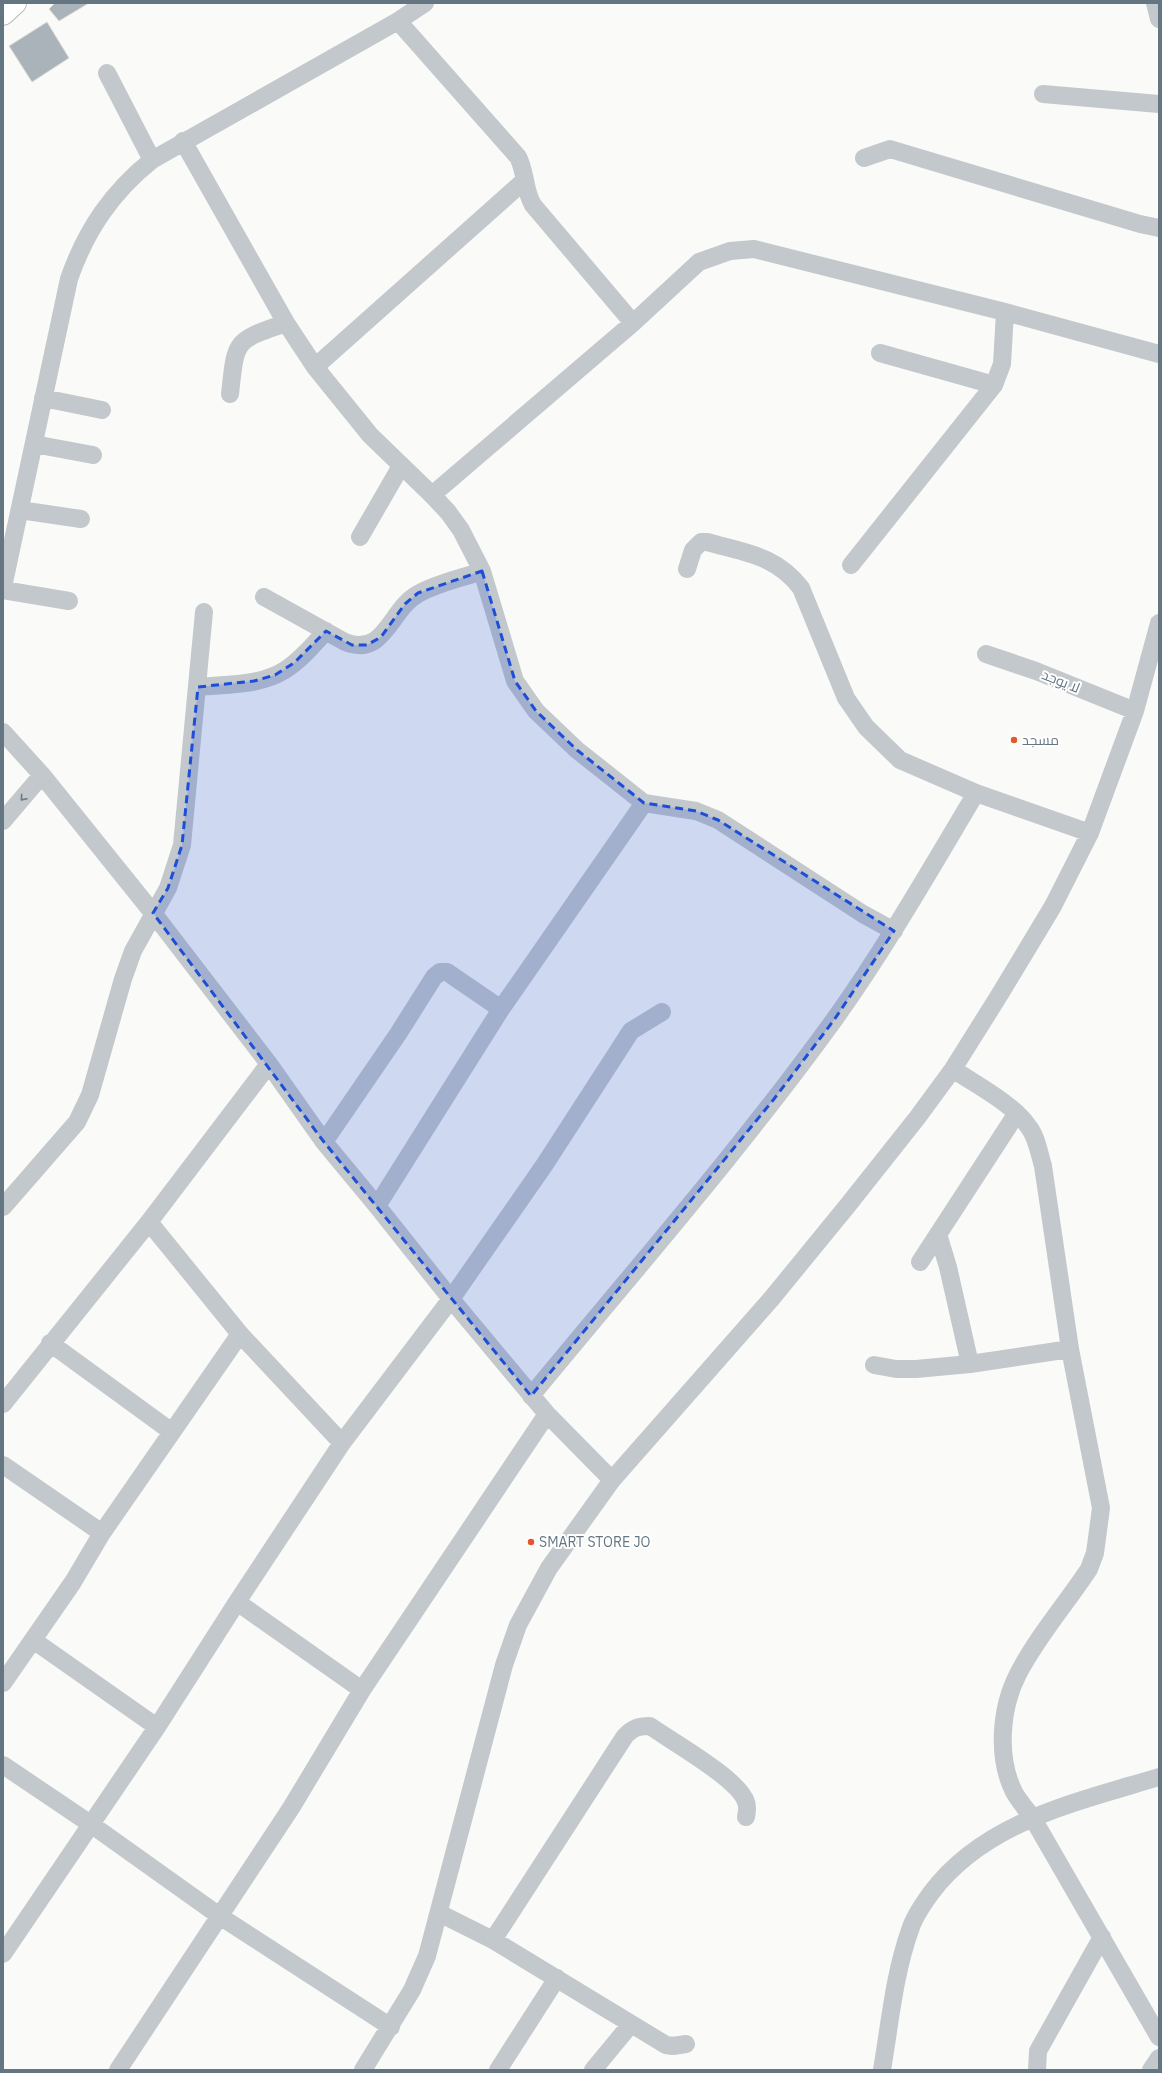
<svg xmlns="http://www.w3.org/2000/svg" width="1162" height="2073" viewBox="0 0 1162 2073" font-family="'IBM Plex Sans',Cairo,sans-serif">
<rect width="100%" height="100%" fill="#fafaf8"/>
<path fill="#aab3b9" stroke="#dcdcda" d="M55,3H89L59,21L49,9Z
M47,22L69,58L32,82L9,46Z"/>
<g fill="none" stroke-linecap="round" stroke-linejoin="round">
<defs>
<path id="major" d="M3,14L15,3"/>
</defs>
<use href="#major" stroke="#b5babe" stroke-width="24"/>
<path stroke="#c3c8cc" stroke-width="18" d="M1155,3L1159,19
M398,21L518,157C526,172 524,190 533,205L633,323
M107,73L152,160
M1043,94L1159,104
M183,141L286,323L315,367L370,435L432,495L448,512L461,530L482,571L515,681L536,711L577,750L644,803L696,811L718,820L863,914L894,931
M864,158L890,149L1140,224L1159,228
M880,353L994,385
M315,367L525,180
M230,394C236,339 234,341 286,323
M43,398L102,410
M34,444L93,455
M432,495L633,323L699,262L730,251L754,249L1005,312L1159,354
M20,510L81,519
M360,537L401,466
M851,565L994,385L1002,364L1005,312
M687,569L693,550L701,542H707C745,553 776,555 801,588L846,698L866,727L900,760L976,793L1090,833
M3,587L69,279C86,230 112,192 152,160L398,21L425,3
M3,590L69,601
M264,597L345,642C385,658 390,609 418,594C437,583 462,578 482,571
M986,654L1036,671L1135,711
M198,687C227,684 260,686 285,670C301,660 313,645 326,631
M3,732L42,775L153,913L269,1064L324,1142L377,1206L451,1299L547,1414L612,1480
M3,821L42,775
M953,1069C976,1085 1012,1103 1028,1126C1037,1137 1039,1153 1043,1166L1070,1349L1101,1508L1095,1553L1089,1569C1066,1604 1037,1637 1018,1674C1000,1709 997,1758 1014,1792C1019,1801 1026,1809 1032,1817L1159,2037
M324,1142L398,1034L434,977L440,972H447L501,1009
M377,1206L501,1009L644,803
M3,1207L77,1122L90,1095L123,979L133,951L168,888L182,845L204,612
M149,1222L240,1334L342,1443
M938,1234L948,1267L970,1364
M920,1262L1017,1113
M50,1343L172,1432
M874,1365L896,1369H916L970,1364L1070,1349
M531,1396C633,1272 740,1150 834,1020C886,947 930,870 976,793
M3,1404L149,1222L269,1064
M3,1465L102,1533
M237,1602L362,1690
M33,1640L157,1727
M3,1683L73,1582L102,1533L240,1334
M3,1765L92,1825L221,1917L391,2027
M439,1913L493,1940L666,2045L673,2046L686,2044
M493,1940L625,1736C633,1728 638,1726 650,1726C671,1741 739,1779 746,1802C748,1806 747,1812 746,1817
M3,1954L157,1727L237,1602L342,1443L451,1299L545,1164L631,1031L662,1012
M118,2070L291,1808L362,1690L547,1414
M363,2070L412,1990L427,1956L504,1665L518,1625L549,1568L612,1480L772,1298L848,1205L917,1118L953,1069L1000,994L1053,906L1090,833L1135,711L1159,623
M498,2070L557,1978
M593,2070L631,2024
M882,2070C890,2023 894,1975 910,1930C914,1917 923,1904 931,1893C985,1821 1077,1802 1159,1777
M1037,2070L1038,2051L1102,1937
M1151,2070L1159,2058"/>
<use href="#major" stroke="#fff" stroke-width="22"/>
</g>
<defs><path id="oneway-chevron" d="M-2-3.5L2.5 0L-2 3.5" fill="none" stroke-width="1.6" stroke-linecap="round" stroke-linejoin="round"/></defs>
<use stroke="#6a7a87" href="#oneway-chevron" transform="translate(23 798) rotate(131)"/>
<path fill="#1d4ed8" fill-opacity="0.2" stroke="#1d4ed8" stroke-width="3" stroke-dasharray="8 5" stroke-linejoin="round" d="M482,571L515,681L536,711L577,750L644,803L696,811L718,820L894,931L834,1020L774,1099L531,1396L324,1142L153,913L168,888L182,845L198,687L254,681L275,675L294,663L326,631L352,645H367L381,637L405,604L418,593Z"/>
<g fill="#e4572e" stroke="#fff" stroke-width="1.5">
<circle cx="1014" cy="740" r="4"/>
<circle cx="531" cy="1542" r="4"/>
</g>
<g text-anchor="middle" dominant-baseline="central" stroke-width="4" stroke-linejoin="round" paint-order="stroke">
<g font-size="14" fill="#657683" stroke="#fff">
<text transform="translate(1061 681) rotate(22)">لا يوجد</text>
</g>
<g font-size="14" fill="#657683" stroke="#fff" text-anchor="start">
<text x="1022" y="740">مسجد</text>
<text x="539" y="1542">SMART STORE JO</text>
</g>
</g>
<rect width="1162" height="2073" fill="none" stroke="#657683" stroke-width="8"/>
</svg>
